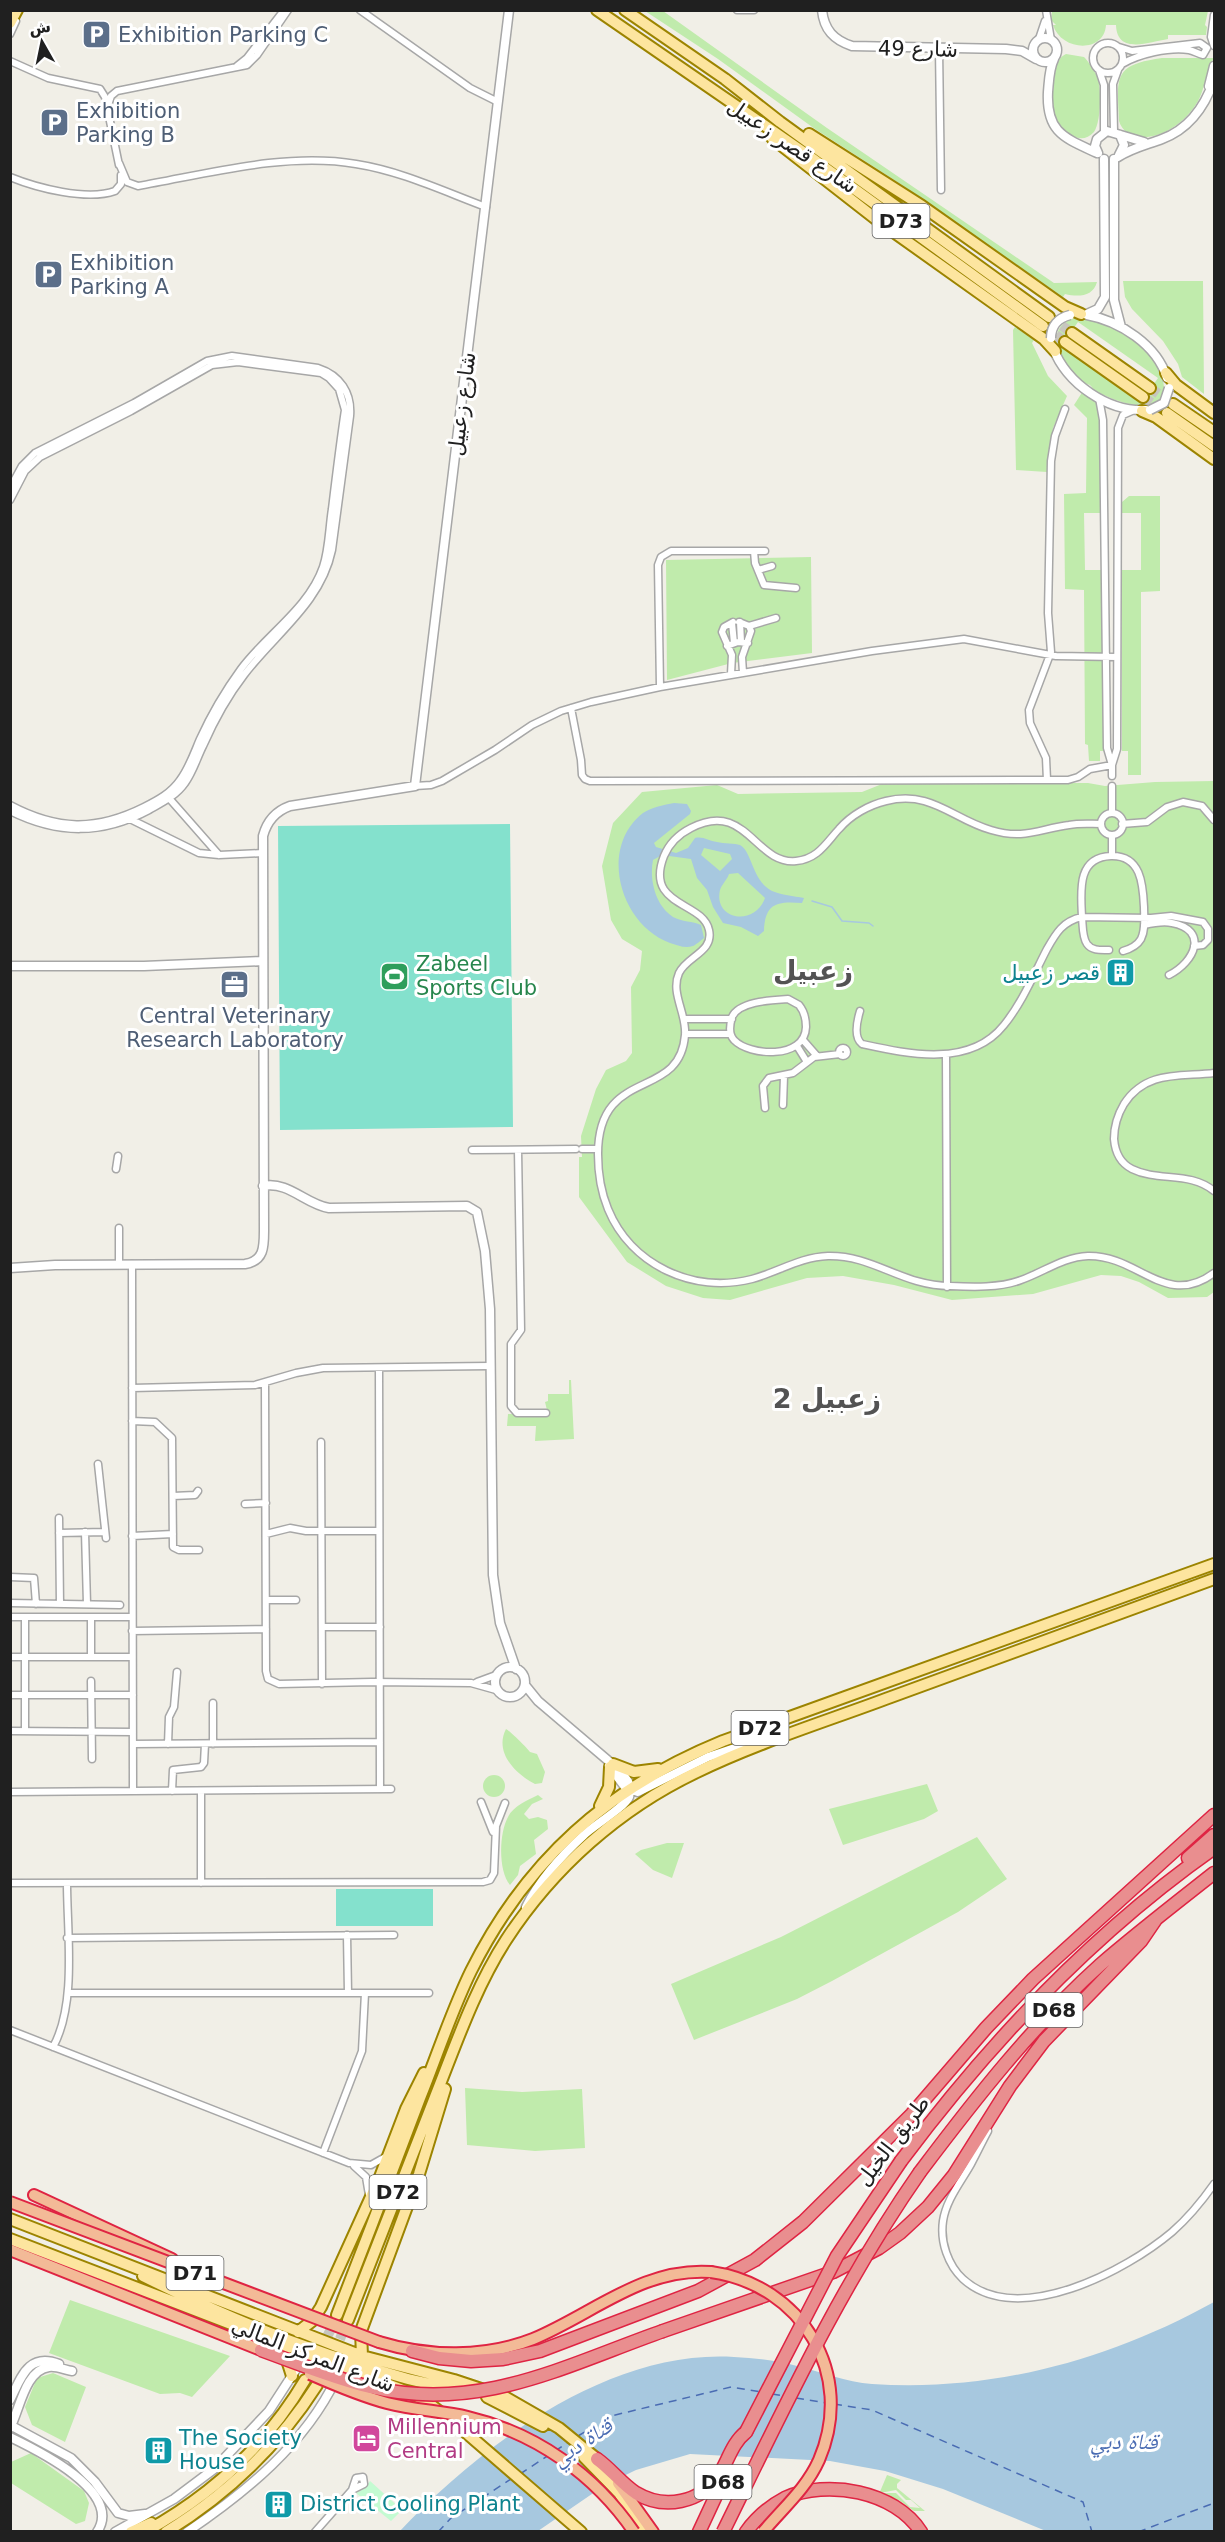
<svg xmlns="http://www.w3.org/2000/svg" width="1225" height="2542" viewBox="0 0 1225 2542" font-family="'DejaVu Sans','Noto Naskh Arabic',sans-serif">
<rect width="100%" height="100%" fill="#f1efe7"/>
<path fill="#c0ebac" fill-rule="evenodd" d="M645,11H663L827,128L1054,283L1097,282C1093,297 1078,297 1065,294L1063,297L902,185L815,129L718,59Z
M1052,11H1208L1205,25L1207,27L1206,35H1168V39C1149,42 1117,55 1116,25H1106C1104,54 1061,51 1053,25H1056L1051,20Z
M1066,54L1084,57C1089,62 1094,70 1097,76C1102,86 1101,123 1094,132C1080,148 1059,130 1054,115C1051,106 1053,93 1054,83C1055,73 1056,58 1066,54Z
M1162,58H1214C1206,70 1206,84 1200,97C1190,119 1164,139 1140,137C1130,136 1122,131 1119,121C1117,76 1113,65 1162,58Z
M1123,281H1203L1204,394L1182,377L1178,364L1163,341L1132,309L1125,297Z
M1076,318C1107,319 1164,351 1164,387C1164,422 1109,399 1094,390L1091,386C1089,384 1086,384 1084,383C1064,373 1038,326 1076,318ZM1078,322L1158,378L1141,402L1062,345Z
M1015,327L1034,340L1032,343L1048,376L1067,396L1053,428L1047,472L1016,470L1013,330Z
M1083,391L1093,397L1099,408L1101,513H1084L1085,570H1102L1105,751H1100V761H1089L1088,745L1085,744L1084,590L1065,589L1064,494L1086,493L1087,418L1074,405Z
M1129,496H1160V591L1141,592V775H1128V751H1122V570H1141V513H1122V502Z
M811,557L812,653L732,663L667,680L666,560Z
M1214,781V1292L1207,1297L1168,1298L1139,1282L1121,1276L1101,1275L1033,1294L952,1300L894,1285L843,1276L807,1278L730,1300L703,1298L666,1286L627,1262L579,1197V1157H582L581,1136L596,1089L606,1070L626,1061L632,1053L631,987L640,970L642,951L622,939L611,920L602,866L613,823L642,792L717,785L738,794L862,792L882,784L1088,783L1105,786L1155,782Z
M569,1380H571L574,1439L535,1441L536,1426H507L508,1414H548L545,1402L548,1401V1394H569Z
M506,1729C510,1731 529,1750 530,1752L537,1754L545,1772L542,1783L535,1784C515,1774 494,1752 506,1729Z
M483 1786a11 11 0 1 1 22 0a11 11 0 1 1-22 0Z
M927,1784L938,1811L924,1819L843,1845L829,1809Z
M538,1795L543,1799L532,1804L524,1814L529,1819L538,1817L547,1820L548,1829L534,1840L536,1854L520,1866L518,1875L510,1885C498,1871 499,1833 508,1817C513,1806 528,1800 538,1795Z
M977,1837L1007,1879L958,1912L832,1981L797,1999L694,2040L671,1984L781,1937Z
M667,1843H684L672,1878L653,1870L635,1854L641,1850Z
M465,2088L522,2092L582,2089L585,2148L535,2151L467,2145Z
M70,2300L230,2356L192,2397L180,2393L160,2394L49,2353Z
M53,2373L86,2387L65,2442L32,2425L25,2407L37,2378Z
M31,2453L84,2491L89,2503L85,2521L76,2524L11,2483V2462Z
M887,2475L901,2480L897,2484V2488L925,2511H914L899,2500L895,2501L879,2494ZM896,2490L906,2500H911L920,2508L910,2507L896,2493H880Z"/>
<path fill="#c4fbd2" d="M370,2481L402,2510L391,2521L356,2493L365,2488Z"/>
<path fill="#84e1cd" d="M510,824L513,1127L280,1130L278,826Z
M336,1889H433V1926H336Z"/>
<path fill="#a7c8df" fill-rule="evenodd" d="M674,803L687,804L691,811L690,814L654,843L656,847L676,853L688,848L695,838C703,836 709,841 717,842C724,844 735,843 740,845C752,851 752,881 772,891C781,895 794,896 804,898L802,903C777,901 765,903 764,931L758,936L741,927L723,923L713,907L707,890L697,878L691,859L662,855L653,860C649,881 656,906 673,917C682,922 693,921 701,925L704,938C701,940 696,945 693,946C685,949 677,945 670,943C620,925 598,848 643,813C652,807 664,805 674,803ZM704,848L730,854L732,859L720,871L701,855ZM738,873L765,898C755,927 713,920 720,890C722,884 727,880 729,874Z
M1214,2302V2531H1046L943,2489L885,2471L830,2461L690,2454L636,2470L605,2485L538,2531L399,2532C481,2445 609,2349 734,2357C755,2358 776,2360 797,2366C821,2372 846,2382 872,2384C993,2392 1109,2360 1214,2302Z"/>
<g fill="none" stroke-linecap="round" stroke-linejoin="round">
<path stroke="#a7c8df" stroke-width="1.5" d="M812,901L832,907L842,921L869,923L873,926"/>
<path stroke="#4a6cb3" stroke-width="1.5" stroke-dasharray="8 6" stroke-linecap="butt" d="M772,2394L785,2396
M796,2398L827,2403
M834,2404L872,2410L1083,2502L1092,2532
M578,2436L611,2416L731,2387L762,2392
M555,2451L569,2442
M520,2474L549,2455
M438,2532L451,2518L511,2479
M1138,2532L1214,2503"/>
<path stroke="#c7c6bf" stroke-width="10" stroke-dasharray="10 5" stroke-linecap="butt" d="M1050,317L1072,333
M1044,326L1065,342
M1150,388L1173,404
M1143,397L1165,412
M321,2350L336,2318
M334,2353L348,2320"/>
<defs>
<path id="minor" d="M360,10L470,88L498,102
M737,10H754
M1046,10L1051,40
M1214,15L1211,37L1214,46
M10,34L16,21
M1039,39L1045,21
M1093 58a15 15 0 1 1 30 0a15 15 0 1 1-30 0Z
M1119,47L1132,51L1200,43L1207,48L1203,55C1198,54 1194,51 1189,50C1169,47 1139,54 1122,64
M939,49L941,190
M10,61L48,78L100,89L105,97L119,165
M237,66L247,58L281,14
M1099,70L1104,85V132
M108,105L111,96L117,91L247,65L257,55L288,10
M1114,132L1113,84L1118,70
M119,163L127,182L138,186C207,174 285,152 356,164C401,171 443,191 486,207
M10,177C37,188 87,201 115,191L121,184V175
M1099,398L1103,420L1107,748L1112,765V776
M10,488L22,466L35,453L134,403L207,361L232,356L318,368C340,375 352,393 350,416L332,550C321,603 275,634 244,675C227,697 214,721 203,746C197,758 193,772 185,783C176,796 163,802 149,810C102,835 58,835 10,811
M10,500L25,471L40,457L131,411L212,365L238,362L321,373L329,378L339,389L345,410C340,443 336,476 332,509C329,528 329,549 323,567C309,608 266,635 241,669C225,691 211,715 200,739C194,753 189,768 180,780C171,793 158,800 144,807C96,831 57,830 10,805
M754,551L755,563L764,585L796,588
M758,570L772,566
M739,622L749,626L751,631L742,657L743,673
M740,622L741,642
M732,623L734,643
M749,626L776,618
M727,646L738,642L748,643
M731,674L732,655L722,632L724,627L733,622
M660,687L658,565L661,557L671,551H765
M571,708L581,760L582,775L585,779L590,781L1068,780L1078,777L1090,769L1112,765
M1112,765L1117,749L1118,428L1123,415L1132,411
M1047,780L1046,758L1030,723L1029,710L1051,652L1048,613L1051,461L1055,436L1065,409
M415,786L431,785L442,781L495,750L532,725L561,711L591,702L660,687L872,651L964,639L1056,656L1117,657
M168,797L219,855
M1112,813V786
M1101 824a11 11 0 1 1 22 0a11 11 0 1 1-22 0Z
M128,818L199,853L219,855L263,853
M1101,824C1090,824 1080,823 1069,825C1039,829 1024,840 991,830C952,819 932,790 886,801C869,805 851,815 839,829C826,843 818,859 796,861C755,865 746,799 691,828C679,834 669,844 664,856C644,907 703,901 709,930C714,952 687,956 679,973C670,993 687,1014 685,1035C680,1102 598,1065 598,1154C598,1173 601,1192 608,1209C631,1265 693,1294 752,1279C778,1272 800,1257 828,1256C874,1255 902,1286 950,1286C973,1287 1000,1288 1021,1280C1044,1272 1063,1257 1088,1256C1139,1255 1165,1309 1214,1273
M1122,824L1147,822L1167,807L1183,802L1202,806L1214,820
M1112,856V835
M1144,925C1153,923 1163,921 1172,923C1209,930 1195,962 1169,975
M1109,950C1101,950 1092,951 1087,944C1082,937 1083,926 1082,917C1081,893 1076,857 1111,856C1141,855 1143,884 1144,907C1144,917 1146,929 1141,939C1137,946 1130,949 1123,951
M788,999L799,1005C804,1011 806,1019 806,1027C805,1060 749,1056 734,1040C728,1034 730,1024 732,1017C739,1001 773,1000 788,999Z
M860,1011C857,1021 853,1037 862,1044C908,1054 970,1068 1004,1025C1022,1003 1034,974 1047,949C1056,933 1063,921 1082,917L1151,918L1171,916L1203,922L1208,929V940L1203,945L1194,946
M684,1019H732
M685,1034H730
M803,1040L817,1056
M797,1046L807,1062
M839 1052a4 4 0 1 1 8 0a4 4 0 1 1-8 0Z
M946,1054L947,1287
M1214,1073C1180,1077 1146,1070 1124,1104C1118,1114 1114,1127 1114,1139C1115,1151 1120,1163 1132,1169C1158,1182 1190,1171 1214,1191
M783,1105L784,1076
M765,1108L763,1086L769,1078L793,1073L814,1057L840,1054
M582,1149H598
M472,1150L576,1149
M518,1150L521,1330L511,1344V1406L517,1413H546
M116,1169L118,1156
M119,1228V1264
M132,1264L133,1791
M379,1368L380,1789
M265,1384L266,1671L268,1679L279,1684L372,1682L471,1683L496,1690
M132,1388L255,1385L296,1373L323,1368L490,1366
M132,1421L155,1422L172,1438L173,1547L179,1550H199
M321,1442L322,1684
M98,1464L106,1538
M173,1496L195,1495L198,1491
M245,1504L266,1503
M59,1518L60,1604
M85,1532L87,1604
M59,1533L105,1532
M266,1534L290,1528L306,1531H379
M132,1536L173,1534
M10,1577L34,1578L36,1604
M266,1600H296
M10,1603L120,1605
M10,1617H132
M25,1617V1731
M91,1617V1657
M323,1627H380
M132,1631L266,1629
M10,1657H132
M91,1681L92,1759
M477,1682L496,1675
M10,1695H133
M10,1731L133,1732
M133,1744L380,1742
M168,1744L169,1717L174,1707L177,1672
M213,1744V1703
M172,1791L173,1770L201,1767L204,1763L205,1744
M201,1791V1883
M10,1792L391,1789
M481,1802L493,1832
M10,1883L483,1882L490,1880L494,1873L496,1826L505,1803
M347,1935L348,1993
M67,1938L394,1935
M68,1993H429
M10,2030L349,2163L371,2165L387,2156
M53,2047C77,2004 67,1932 67,1883
M988,2131C982,2142 977,2153 971,2164C961,2182 946,2200 943,2221C940,2242 948,2265 963,2279C1018,2329 1127,2270 1172,2232C1188,2218 1202,2201 1214,2184
M323,2153L362,2051L365,1993
M354,2166L366,2177L369,2195
M315,2532L352,2490L364,2484L363,2477L356,2478L352,2490"/>
<path id="tertiary" d="M822,10C824,30 834,40 852,46L1006,49L1022,51L1036,59
M1033 50a12 12 0 1 1 24 0a12 12 0 1 1-24 0Z
M1054,59C1049,69 1049,81 1048,92C1046,133 1065,138 1097,153
M1209,86L1214,66
M1098,153L1095,146L1097,139L1107,131L1144,142
M1119,155L1124,145L1120,135
M1118,157C1132,148 1146,145 1162,139C1189,129 1205,106 1214,80
M1114,159V300L1121,327
M1087,314L1098,309L1105,297L1104,159
M1087,315C1120,321 1157,345 1167,378
M1053,348C1067,384 1108,412 1146,410
M10,966H144L263,961
M263,1186C289,1181 305,1204 329,1208L467,1206L477,1212L485,1251L490,1309L493,1575L500,1623L516,1669
M10,1268L55,1265L245,1264C264,1261 264,1247 264,1231L263,836C267,821 276,811 290,806L415,786L509,10
M495 1682a15 15 0 1 1 30 0a15 15 0 1 1-30 0Z
M525,1685L538,1701L618,1769C626,1778 633,1784 629,1797C625,1807 593,1826 584,1835C561,1856 540,1879 526,1907
M609,1766L625,1787L638,1792L708,1757L768,1737
M10,2400C21,2378 28,2352 59,2364
M10,2425L71,2458L95,2482L118,2513L129,2516L145,2514
M10,2428C20,2409 25,2370 49,2367C57,2366 65,2370 72,2371
M10,2437C37,2450 124,2492 97,2532
M115,2532L174,2499L214,2469L269,2411L304,2357L314,2353
M187,2532C246,2492 305,2444 336,2379"/>
<path id="primary" d="M597,10L809,156L1043,326
M625,10L725,79L780,122L1049,317
M10,23L17,10
M809,134L922,206L1065,307L1081,314
M772,138L881,223L1044,339L1055,351
M1072,333L1150,388
M1065,342L1143,397
M1166,373L1176,385L1214,413
M1173,404L1214,432
M1142,411L1156,417L1214,459
M1167,413L1214,446
M613,1764L634,1772L658,1769
M600,1806L609,1787L610,1767
M10,2219L362,2356L454,2380L505,2397L559,2428L597,2459
M10,2239L413,2394L431,2405L463,2430L581,2532
M143,2276C225,2317 313,2353 401,2377C421,2383 443,2386 464,2391
M337,2315C365,2243 393,2170 420,2098C437,2056 451,2012 471,1971C527,1859 608,1788 723,1741L1214,1564
M348,2320C377,2245 406,2171 435,2097C456,2044 475,1988 506,1940C553,1868 619,1809 697,1772C759,1742 827,1721 891,1697C999,1657 1107,1618 1214,1579
M298,2332L312,2321L321,2307L380,2177L406,2109L424,2073
M285,2354L292,2376
M362,2356L361,2331L419,2174L445,2089
M487,2397L543,2426
M584,2457L619,2493L645,2532
M131,2532L151,2523
M145,2532C212,2495 266,2446 305,2380
M166,2532C228,2494 278,2446 317,2385"/>
<path id="trunk" d="M34,2195L172,2259
M10,2250L261,2350
M379,2342C428,2357 485,2358 533,2339C593,2314 643,2267 711,2272
M618,2483L653,2532"/>
<path id="motorway" d="M1188,1858L1214,1835
M901,2161C990,2042 1093,1933 1214,1848
M920,2172C975,2099 1032,2026 1100,1965C1137,1933 1176,1903 1214,1873
M663,2331L833,2272L879,2248L900,2233L928,2207L954,2175L1010,2086L1044,2041L1141,1941L1156,1919
M412,2351L439,2358L471,2361L503,2359L540,2351L698,2291L755,2260L803,2222L912,2114L986,2028L1033,1979L1214,1815
M597,2459C611,2469 622,2484 636,2493C664,2510 701,2503 719,2475C728,2461 732,2443 746,2432
M699,2532L726,2474
M746,2532C756,2518 770,2506 785,2498C827,2479 895,2491 921,2532"/>
</defs>
<use href="#minor" stroke="#a7a7a7" stroke-width="9"/>
<use href="#tertiary" stroke="#a7a7a7" stroke-width="11"/>
<use href="#primary" stroke="#9c8400" stroke-width="14"/>
<use href="#trunk" stroke="#df2443" stroke-width="14"/>
<use href="#motorway" stroke="#df2443" stroke-width="15"/>
<use href="#minor" stroke="#fff" stroke-width="6"/>
<use href="#tertiary" stroke="#fff" stroke-width="8"/>
<use href="#primary" stroke="#fde59f" stroke-width="10"/>
<use href="#trunk" stroke="#f3ba97" stroke-width="10"/>
<use href="#motorway" stroke="#e98e8f" stroke-width="12"/>
<defs>
<path id="tertiary-bridge" d="M1051,338C1051,326 1058,318 1070,315
M1150,410L1164,403L1169,388"/>
<path id="trunk-bridge" d="M10,2202L379,2342
M711,2272C802,2285 856,2374 819,2460C806,2489 783,2508 763,2532
M310,2374C335,2385 361,2396 387,2403C414,2410 442,2411 468,2417C536,2433 595,2475 634,2532"/>
<path id="motorway-bridge" d="M261,2350C297,2363 333,2378 370,2387C479,2413 564,2366 663,2331
M746,2432L837,2256L901,2161
M723,2532C784,2408 841,2285 920,2172"/>
</defs>
<use href="#tertiary-bridge" stroke="#a7a7a7" stroke-width="11" stroke-linecap="butt"/>
<use href="#trunk-bridge" stroke="#df2443" stroke-width="14" stroke-linecap="butt"/>
<use href="#motorway-bridge" stroke="#df2443" stroke-width="15" stroke-linecap="butt"/>
<use href="#tertiary-bridge" stroke="#fff" stroke-width="8"/>
<use href="#trunk-bridge" stroke="#f3ba97" stroke-width="10"/>
<use href="#motorway-bridge" stroke="#e98e8f" stroke-width="12"/>
</g>
<defs>
<symbol id="parking-square" viewBox="-11 -11 22 22"><rect x="-9" y="-9" width="18" height="18" rx="4" fill="#5c6f8a" stroke="#fff"/><path d="M-3.5-5.5H1a3.5 3.5 0 0 1 0 7H-1V5.5H-3.5ZM-1-3.4V-.6H.8a1.4 1.4 0 0 0 0-2.8Z" fill="#fff"/></symbol>
<symbol id="building-square" viewBox="-11 -11 22 22"><rect x="-9" y="-9" width="18" height="18" rx="4" fill="#0f9aa8" stroke="#fff"/><path d="M-4-6H4V6H1V3H-1V6H-4ZM-2.5-4.3h1.7v1.8h-1.7ZM.8-4.3h1.7v1.8H.8ZM-2.5-1h1.7V.8h-1.7ZM.8-1h1.7V.8H.8Z" fill="#fff"/></symbol>
<symbol id="stadium-square" viewBox="-11 -11 22 22"><rect x="-9" y="-9" width="18" height="18" rx="4" fill="#2e9e5b" stroke="#fff"/><path d="M0-5a6.5 5 0 1 0 0 10a6.5 5 0 1 0 0-10ZM-3.5-1.8h7v3.6h-7Z" fill="#fff"/></symbol>
<symbol id="office-square" viewBox="-11 -11 22 22"><rect x="-9" y="-9" width="18" height="18" rx="4" fill="#5c6f8a" stroke="#fff"/><path d="M-6-3h4V-5.5h4V-3h4V5H-6ZM-1-4.5V-3h2v-1.5ZM-6 0V1H6V0Z" fill="#fff"/></symbol>
<symbol id="hotel-square" viewBox="-11 -11 22 22"><rect x="-9" y="-9" width="18" height="18" rx="4" fill="#d1479c" stroke="#fff"/><path d="M-6-4.5h1.5V1H6V5H4.5V3h-9V5H-6ZM-4 0a1.8 1.8 0 1 1 3.6 0ZM.5 0V-2.5h3Q6-2.5 6 0Z" fill="#fff"/></symbol>
</defs>
<g fill-rule="evenodd">
<use href="#parking-square" x="80" y="18" width="33" height="33"/>
<use href="#parking-square" x="38" y="106" width="33" height="33"/>
<use href="#parking-square" x="32" y="258" width="33" height="33"/>
<use href="#building-square" x="1104" y="956" width="33" height="33"/>
<use href="#stadium-square" x="378" y="960" width="33" height="33"/>
<use href="#office-square" x="218" y="968" width="33" height="33"/>
<use href="#hotel-square" x="350" y="2422" width="33" height="33"/>
<use href="#building-square" x="142" y="2434" width="33" height="33"/>
<use href="#building-square" x="262" y="2488" width="33" height="33"/>
</g>
<g text-anchor="middle" dominant-baseline="central" stroke-width="6" stroke-linejoin="round" paint-order="stroke">
<g fill="#fff" stroke="#636363" stroke-width="1.5">
<rect x="872.5" y="204" width="57" height="34" rx="4.5"/>
<rect x="731.5" y="1711" width="57" height="34" rx="4.5"/>
<rect x="1025.5" y="1993" width="57" height="34" rx="4.5"/>
<rect x="369.5" y="2175" width="57" height="34" rx="4.5"/>
<rect x="166.5" y="2256" width="57" height="34" rx="4.5"/>
<rect x="694.5" y="2465" width="57" height="34" rx="4.5"/>
</g>
<g font-size="20" font-weight="bold" fill="#202020">
<text x="901" y="221">D73</text>
<text x="760" y="1728">D72</text>
<text x="1054" y="2010">D68</text>
<text x="398" y="2192">D72</text>
<text x="195" y="2273">D71</text>
<text x="723" y="2482">D68</text>
</g>
<g font-size="21" fill="#4e5e75" stroke="#fff" text-anchor="start">
<text x="118" y="35">Exhibition Parking C</text>
<text x="76" y="111">Exhibition<tspan x="76" dy="24">Parking B</tspan></text>
<text x="70" y="263">Exhibition<tspan x="70" dy="24">Parking A</tspan></text>
<text x="235" y="1016" text-anchor="middle">Central Veterinary<tspan x="235" dy="24">Research Laboratory</tspan></text>
</g>
<g font-size="21" fill="#202020" stroke="#fff">
<text transform="translate(918 49) rotate(1)">شارع 49</text>
<text transform="translate(792 146) rotate(34)">شارع قصر زعبيل</text>
<text transform="translate(462 404) rotate(-83)">شارع زعبيل</text>
<text transform="translate(893 2141) rotate(-53)">طريق الخيل</text>
<text transform="translate(313 2355) rotate(21)">شارع المركز المالي</text>
</g>
<g font-size="21" fill="#27864d" stroke="#fff" text-anchor="start">
<text x="416" y="964">Zabeel<tspan x="416" dy="24">Sports Club</tspan></text>
</g>
<g font-size="21" fill="#0d838f" stroke="#fff" text-anchor="start">
<text x="1100" y="973" text-anchor="end">قصر زعبيل</text>
<text x="179" y="2438">The Society<tspan x="179" dy="24">House</tspan></text>
<text x="300" y="2504">District Cooling Plant</text>
</g>
<g font-size="21" fill="#b23c85" stroke="#fff" text-anchor="start">
<text x="387" y="2427">Millennium<tspan x="387" dy="24">Central</tspan></text>
</g>
<g font-size="22" font-style="italic" fill="#4a6cb3" stroke="#fff">
<text x="1124" y="2441">قناة دبي</text>
<text transform="translate(582 2442) rotate(-34)">قناة دبي</text>
</g>
<g font-size="27" font-weight="bold" fill="#535353" stroke="#fff">
<text x="813" y="970">زعبيل</text>
<text x="827" y="1398">زعبيل 2</text>
</g>
</g>
<rect width="1225" height="2542" fill="none" stroke="#202020" stroke-width="24"/>
<g transform="translate(42 42) rotate(351)" stroke="#ffffff" stroke-width="4.5" paint-order="stroke">
<path d="M0-4.5L10 22L0 15L-10 22Z" fill="#202020"/>
<text y="-9" font-size="16" font-weight="bold" text-anchor="middle" fill="#202020">ش</text>
</g>
</svg>
